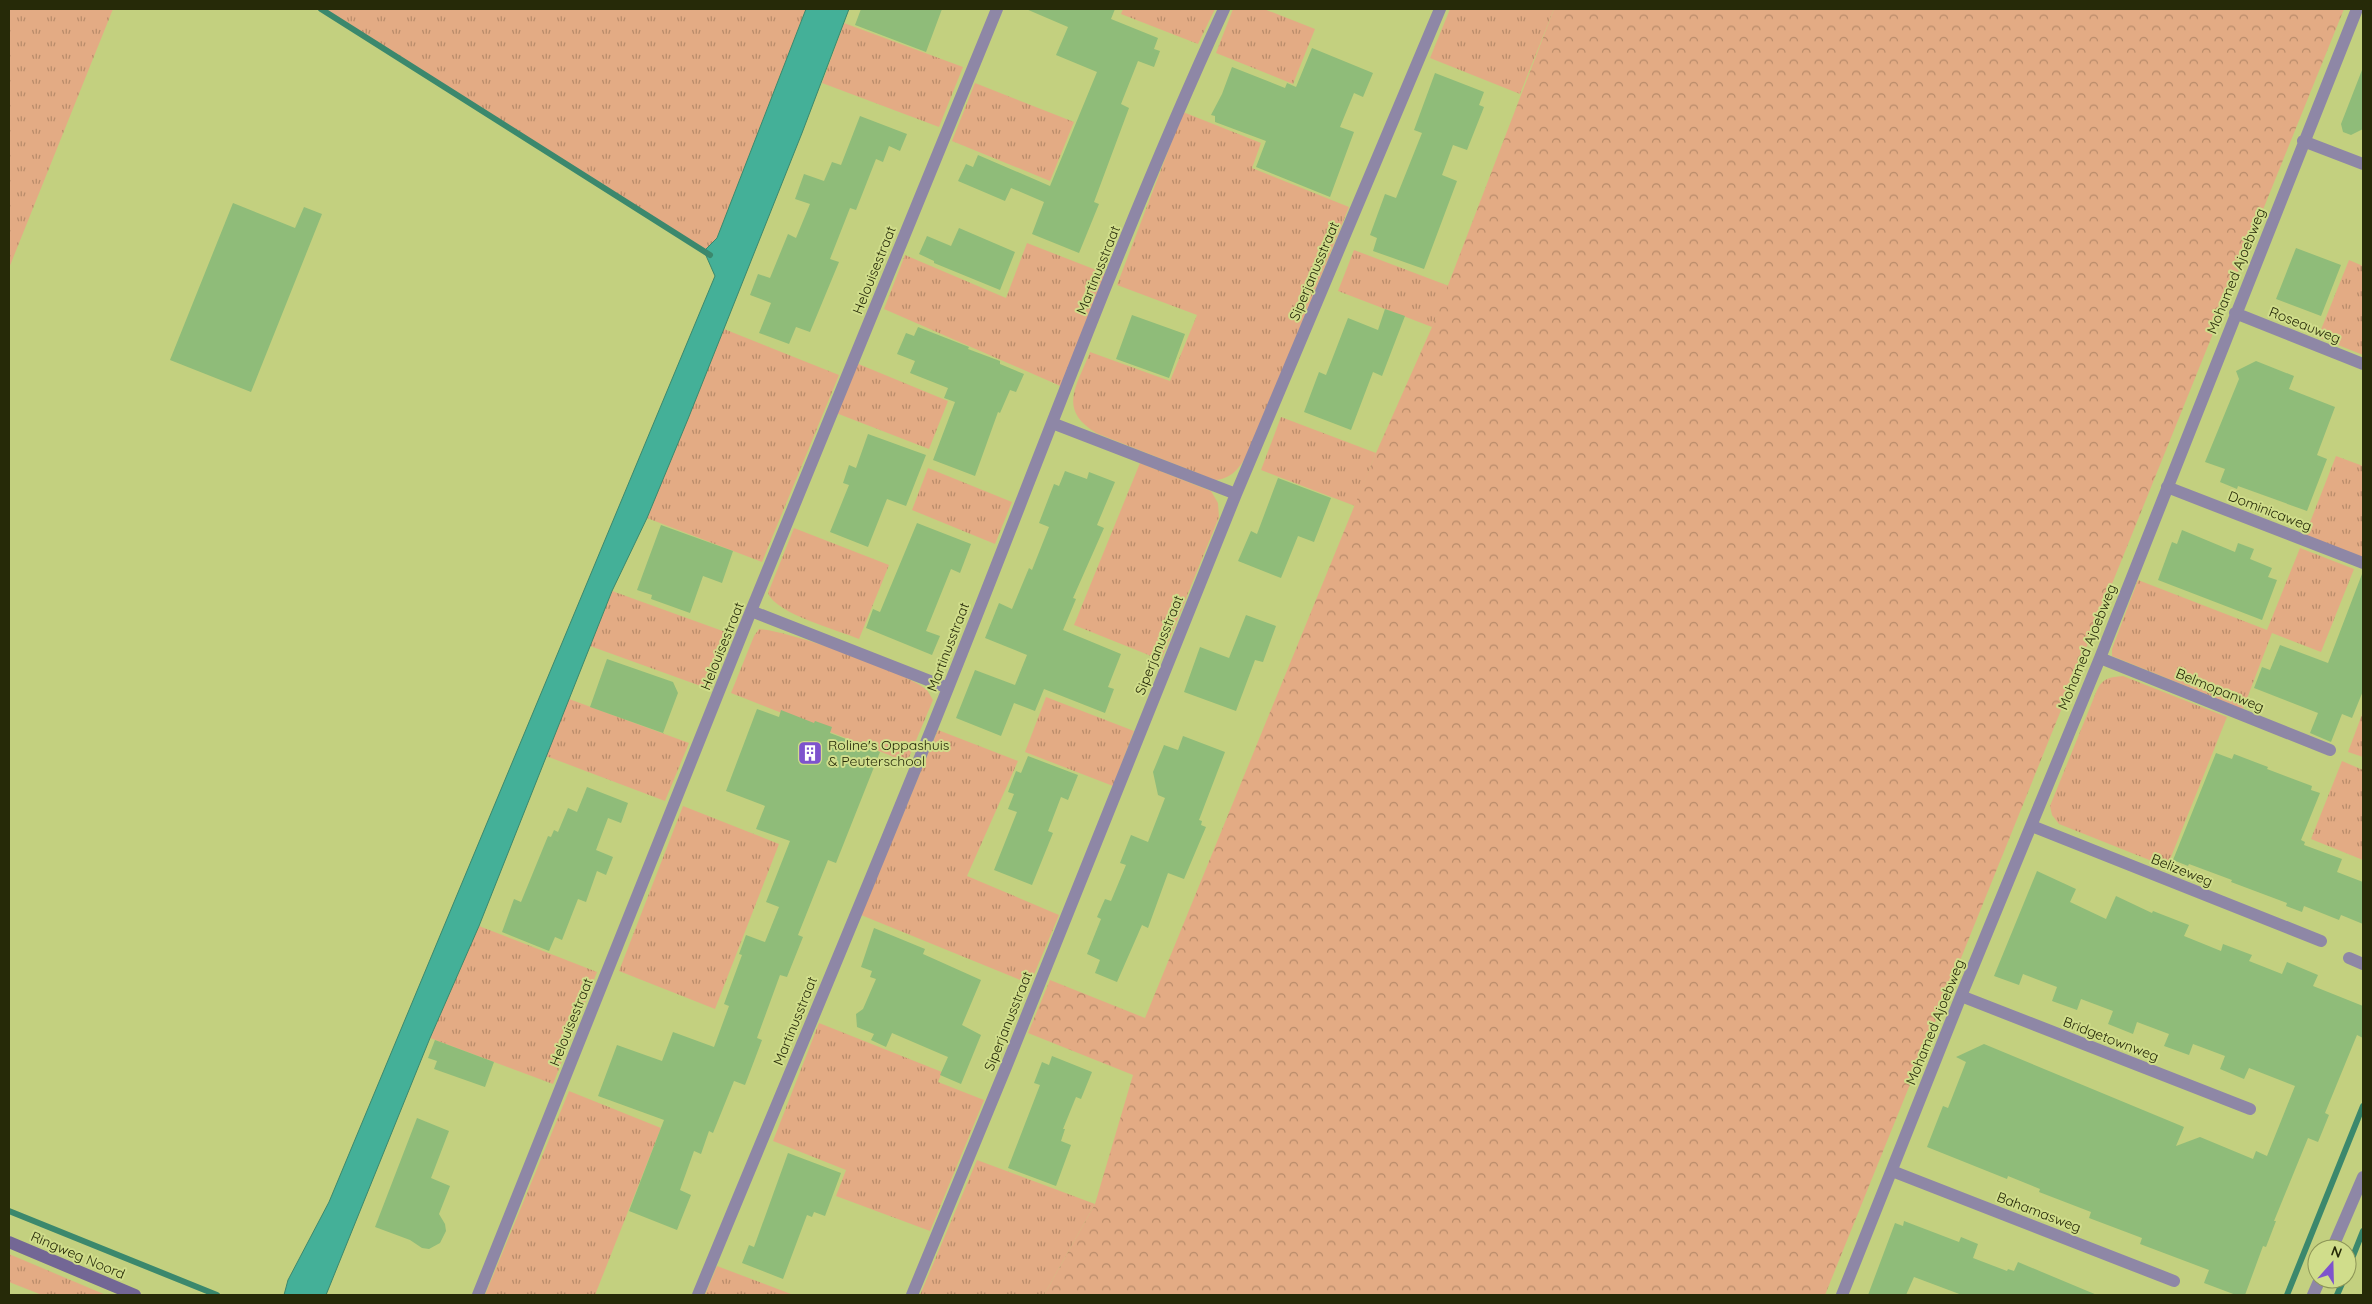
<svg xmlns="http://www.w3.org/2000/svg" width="2372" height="1304" viewBox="0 0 2372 1304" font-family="Quicksand,sans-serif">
<defs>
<pattern id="grass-tufts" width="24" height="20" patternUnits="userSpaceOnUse" patternTransform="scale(1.25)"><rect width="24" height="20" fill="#e3ab84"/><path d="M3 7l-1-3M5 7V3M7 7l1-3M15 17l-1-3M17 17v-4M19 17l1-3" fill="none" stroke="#b88b6a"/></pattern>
<pattern id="forest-crowns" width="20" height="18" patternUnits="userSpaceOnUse" patternTransform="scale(1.25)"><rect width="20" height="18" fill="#e3ab84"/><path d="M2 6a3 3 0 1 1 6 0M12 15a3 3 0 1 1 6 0" fill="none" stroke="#b88b6a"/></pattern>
</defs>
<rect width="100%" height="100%" fill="#c3d07f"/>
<path fill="url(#grass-tufts)" d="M9,9H113L9,268Z
M321,9H806L717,238L704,251Z
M1123,9H1215L1198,44L1121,14Z
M1233,9H1264L1315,29L1293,84L1216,53Z
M1450,9H1554L1520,94L1430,58Z
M844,23L963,67L939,127L822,83Z
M975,83L1074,122L1050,181L952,141Z
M1183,112L1261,143L1252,168L1349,207L1251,448C1242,464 1234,479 1215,480L1096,433C1057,409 1077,386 1090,352L1170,381L1197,315L1117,285Z
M1027,243L1109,275L1065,388L884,309L905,255L1006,298Z
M1354,250L1449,286L1432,327L1338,291Z
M2349,260L2363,266V355L2318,337Z
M724,329L839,375L762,562L647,518Z
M856,363L948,401L929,449L836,413Z
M1281,417L1376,453L1355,506L1261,470Z
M2336,456L2363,466V557L2305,535Z
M1140,463L1211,491L1218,503L1219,517L1161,660L1074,625Z
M928,468L1012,502L995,544L912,510Z
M794,528L889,565L859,639C838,630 776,614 768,593Z
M2300,548L2354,569L2321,652L2272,633L2243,709L2112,656V649L2138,580L2267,630Z
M612,591L731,634L709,689L590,646Z
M759,629C787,630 907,672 927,690C929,693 931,697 933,700L907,762L731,693L754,636Z
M2123,676L2227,717L2167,867L2059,824L2052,815L2050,806L2097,690C2103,678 2110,677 2123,676Z
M1046,697L1134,731L1113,786L1025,752Z
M569,699L689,743L665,801L546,756Z
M2363,712V757L2348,752Z
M938,730L1018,761L967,876L1059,915L1030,984L861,915Z
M2342,761L2363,770V860L2311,839Z
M683,806L779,844L715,1009L619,971Z
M479,926L597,972L553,1084L430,1038Z
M819,1023L942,1072L938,1082L984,1100L930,1231L836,1196L846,1170L773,1141Z
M569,1091L661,1128L595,1295H485Z
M977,1160L1095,1204L1044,1295H920Z
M9,1254L106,1295H42L9,1282Z
M717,1266L791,1294L705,1295Z"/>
<path fill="url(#forest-crowns)" d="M1554,9H2344L1825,1295H1044L1095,1204L1133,1075L1028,1033L1050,980L1145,1018L1376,453L1432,327Z"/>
<path fill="#44b098" stroke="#3b886d" d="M806,9H849L802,133L688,419L647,518L612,591L479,926L430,1038L326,1295H284L288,1280L329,1202L715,276L704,251L717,238Z"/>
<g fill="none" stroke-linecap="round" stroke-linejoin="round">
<path stroke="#3b886d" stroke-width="6" d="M321,9L710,255
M9,1211L217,1295
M2347,1271L2363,1231
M2287,1295L2363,1106
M2337,1295L2344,1279"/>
</g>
<path fill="#8fbc79" d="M861,9H942L926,52L855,25Z
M1026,9H1115L1111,19L1158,38L1154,49L1160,51L1154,67L1138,61L1121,104L1129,108L1094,202L1099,204L1079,253L1032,234L1044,202L1011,188L1005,201L958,181L966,164L973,167L978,155L1050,186L1097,72L1056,55L1068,27Z
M1312,48L1373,73L1363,97L1354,93L1340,127L1354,132L1330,197L1256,167L1266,141L1215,122V116L1211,115L1222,94L1232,67L1285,88L1287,83L1296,87Z
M2362,70L2363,129L2351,135L2343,132L2341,124Z
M1435,73L1484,92L1479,105L1484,107L1467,150L1453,145L1442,175L1457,181L1424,269L1373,251L1377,238L1370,235L1385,194L1396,198L1422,133L1414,130Z
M860,116L907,134L900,151L889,146L883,162L876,159L856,210L850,208L830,259L839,262L810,332L796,327L789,344L759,333L771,303L750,295L758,274L770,278L788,234L796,238L810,204L795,199L804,174L824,181L832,162L841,165Z
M233,203L295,228L304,207L322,214L251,392L170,360Z
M959,228L1015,252L1000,290L934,263V261L919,254L927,236L951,246Z
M2296,248L2341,265L2321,316L2276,299Z
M1385,309L1405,316L1382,376L1373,372L1351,430L1304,412L1319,372L1326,375L1348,318L1378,330Z
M1132,315L1185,334L1169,378L1116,359Z
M918,327L969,347L968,349L1000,361V364L1024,374L1016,392L1010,390L1000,413L998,412L975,476L933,460L955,402L944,398L948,388L910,373L915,361L897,354L906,333L914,336Z
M2256,361L2294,376L2289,389L2335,407L2317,455L2327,459L2307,511L2238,486L2237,489L2220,482L2225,469L2205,462L2239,379L2236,371Z
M868,434L926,455L906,506L887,499L868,547L830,532L849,485L843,483L849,465L856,468Z
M1065,471L1087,479L1089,472L1115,482L1097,525L1104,528L1073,598L1076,599L1063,630L1121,654L1108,687L1114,689L1105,713L1044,689L1035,711L1014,703L1001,736L956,718L975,670L1015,685L1027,655L985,638L999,603L1012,609L1029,568L1032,570L1049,527L1039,523L1054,484L1059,486Z
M1278,478L1331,498L1314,542L1298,536L1281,578L1238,561L1251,531L1257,534Z
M917,523L971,544L960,573L951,569L926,631L940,636L932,655L866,628L873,609L880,612Z
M661,525L733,551L722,583L703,576L690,613L651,599L652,595L637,590Z
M2182,530L2235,552L2238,543L2254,549L2250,559L2272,568L2268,577L2277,580L2262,620L2158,580L2172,542L2177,544Z
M2362,574L2363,691L2352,718L2342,714L2331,742L2310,733L2318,713L2254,688L2262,667L2270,670L2280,645L2328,663Z
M1246,615L1276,626L1263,662L1255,660L1236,711L1184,692L1200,647L1229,658Z
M607,659L673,682L678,693L663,733L590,707Z
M757,709L779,717L781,710L814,723L815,721L832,727L830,733L880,752L836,863L828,860L798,935L803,937L787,977L780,975L757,1038L762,1040L745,1085L734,1081L713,1133L709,1131L701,1154L694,1151L680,1190L691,1195L677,1230L629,1211L664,1120L598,1096L617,1045L662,1061L673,1032L714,1047L729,1006L724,1004L742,955L739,954L746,935L765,942L779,907L766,902L790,841L756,829L765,806L726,791Z
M1183,736L1225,752L1199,820L1202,821L1201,825L1206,827L1184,879L1168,873L1148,928L1142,925L1117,982L1095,973L1100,960L1087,954L1101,919L1097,917L1105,899L1111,901L1126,865L1120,863L1131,835L1148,842L1165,798L1158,795L1153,772L1164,745L1178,750Z
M2216,753L2232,759L2234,754L2268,767L2267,769L2312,786L2311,790L2320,793L2301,840L2305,842L2304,845L2342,859L2337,872L2363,882V924L2341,915L2339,920L2304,906L2302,912L2286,906L2287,903L2231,882L2232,880L2189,864L2188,866L2173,860Z
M1028,756L1078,775L1068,800L1061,797L1048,831L1053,833L1032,885L994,870L1017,812L1008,809L1014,794L1008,792L1016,771L1021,773Z
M587,787L628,803L621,823L608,818L596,850L613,857L606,875L597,871L586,902L578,899L562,940L555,937L549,951L502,932L514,899L521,902L548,836L551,837L554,830L558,832L568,808L577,812Z
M2037,871L2076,889L2070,902L2106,919L2116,896L2152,913L2153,911L2189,925L2184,936L2221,951L2223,944L2252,955L2249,961L2282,974L2287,962L2318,975L2313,986L2363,1006V1038L2357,1035L2325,1113L2329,1115L2318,1142L2308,1138L2274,1221H2276L2266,1247L2263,1246L2245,1295H2236L2204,1283L2209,1270L2140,1244L2142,1238L2089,1218L2091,1212L2039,1192L2040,1189L2008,1176L2007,1179L1927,1147L1943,1106L1948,1108L1966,1062L1956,1057L1984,1044L2184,1127L2176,1146L2200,1137L2253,1159L2256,1151L2267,1156L2295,1086L2249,1068L2244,1079L2220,1069L2225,1056L2193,1044L2189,1055L2164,1046L2169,1034L2137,1022L2133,1034L2108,1024L2113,1011L2081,999L2077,1010L2052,1001L2057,987L2023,974L2019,985L1994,976Z
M874,928L925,949L923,954L981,980L962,1025L981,1035L961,1084L940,1075L948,1057L892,1033L886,1047L871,1040L874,1034L857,1027L856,1014L863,1009L876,979L870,977L872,971L861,967Z
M435,1040L494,1062L485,1087L434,1069L437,1061L428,1058Z
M1052,1056L1092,1072L1081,1099L1076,1097L1063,1129H1065L1061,1141L1071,1145L1056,1186L1008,1168L1040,1085L1034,1083L1042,1062L1049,1065Z
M417,1118L449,1131L431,1178L450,1186L439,1214L445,1224L446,1231L440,1243L429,1249L422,1248L410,1240L375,1227Z
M788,1153L841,1173L825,1216L814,1212L812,1217L807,1215L783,1279L742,1263L749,1245L754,1247Z
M1904,1221L1959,1242L1961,1237L1978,1244L1973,1258L2007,1271L2008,1269L2014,1271L2018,1262L2097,1295H1962L1914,1277L1906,1295H1868L1895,1223L1903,1226Z"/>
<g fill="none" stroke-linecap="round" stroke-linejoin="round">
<path stroke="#8e87a6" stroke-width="12" d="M2303,141L2363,164
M2235,313L2363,364
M1052,423L1236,494
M2167,487L2363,563
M751,611L948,688
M2100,658L2330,750
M2032,826L2321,941
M2349,958L2363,964
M1961,996L2250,1109
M1892,1171L2174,1281
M2332,1249L2363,1177
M478,1295L751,611L997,9
M698,1295C781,1093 867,891 948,688C1039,461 1122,231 1224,9
M912,1295L1006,1067L1236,494L1440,9
M1842,1295L1961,996L2100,658L2357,9
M2313,1295L2320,1279"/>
<path stroke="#736795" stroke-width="12" d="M9,1242L135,1295"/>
</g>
<defs>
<symbol id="building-square" viewBox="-11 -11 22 22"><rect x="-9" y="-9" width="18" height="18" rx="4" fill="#7e53cd" stroke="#d0dd8b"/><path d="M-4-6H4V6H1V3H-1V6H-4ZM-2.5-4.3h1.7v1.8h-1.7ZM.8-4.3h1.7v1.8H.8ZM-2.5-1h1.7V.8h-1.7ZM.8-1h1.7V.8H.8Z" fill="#fff"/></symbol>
</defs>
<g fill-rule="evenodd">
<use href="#building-square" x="796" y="739" width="28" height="28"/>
</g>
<g text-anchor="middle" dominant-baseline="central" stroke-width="4" stroke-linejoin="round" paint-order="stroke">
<g font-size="14" fill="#262a08" stroke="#d0dd8b">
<text transform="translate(874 270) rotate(-68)">Helouisestraat</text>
<text transform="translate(1098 270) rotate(-68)">Martinusstraat</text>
<text transform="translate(1314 271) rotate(-67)">Siperjanusstraat</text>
<text transform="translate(2236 271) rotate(-68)">Mohamed Ajoebweg</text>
<text transform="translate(2305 325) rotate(22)">Roseauweg</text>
<text transform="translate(2270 511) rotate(21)">Dominicaweg</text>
<text transform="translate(1159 645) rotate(-68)">Siperjanusstraat</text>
<text transform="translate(722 646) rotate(-68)">Helouisestraat</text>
<text transform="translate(948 647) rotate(-69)">Martinusstraat</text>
<text transform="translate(2087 647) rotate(-68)">Mohamed Ajoebweg</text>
<text transform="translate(2220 690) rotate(22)">Belmopanweg</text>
<text transform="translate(2182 870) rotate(22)">Belizeweg</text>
<text transform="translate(795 1021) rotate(-68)">Martinusstraat</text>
<text transform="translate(1008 1021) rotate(-68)">Siperjanusstraat</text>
<text transform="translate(571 1022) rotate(-68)">Helouisestraat</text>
<text transform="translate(1935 1022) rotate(-68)">Mohamed Ajoebweg</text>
<text transform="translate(2111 1039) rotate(21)">Bridgetownweg</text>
<text transform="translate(2039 1212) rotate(21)">Bahamasweg</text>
<text transform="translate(78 1255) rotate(23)">Ringweg Noord</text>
</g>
<g font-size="14" fill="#262a08" stroke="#d0dd8b" text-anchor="start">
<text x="828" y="745">Roline's Oppashuis<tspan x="828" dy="16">&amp; Peuterschool</tspan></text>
</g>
</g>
<rect width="2372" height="1304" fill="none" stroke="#262a08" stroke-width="20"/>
<g transform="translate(2332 1264) rotate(20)"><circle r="24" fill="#d0dd8b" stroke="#8c9557"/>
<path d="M0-4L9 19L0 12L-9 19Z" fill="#7e53cd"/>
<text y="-8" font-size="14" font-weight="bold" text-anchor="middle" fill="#262a08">N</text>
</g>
</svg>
